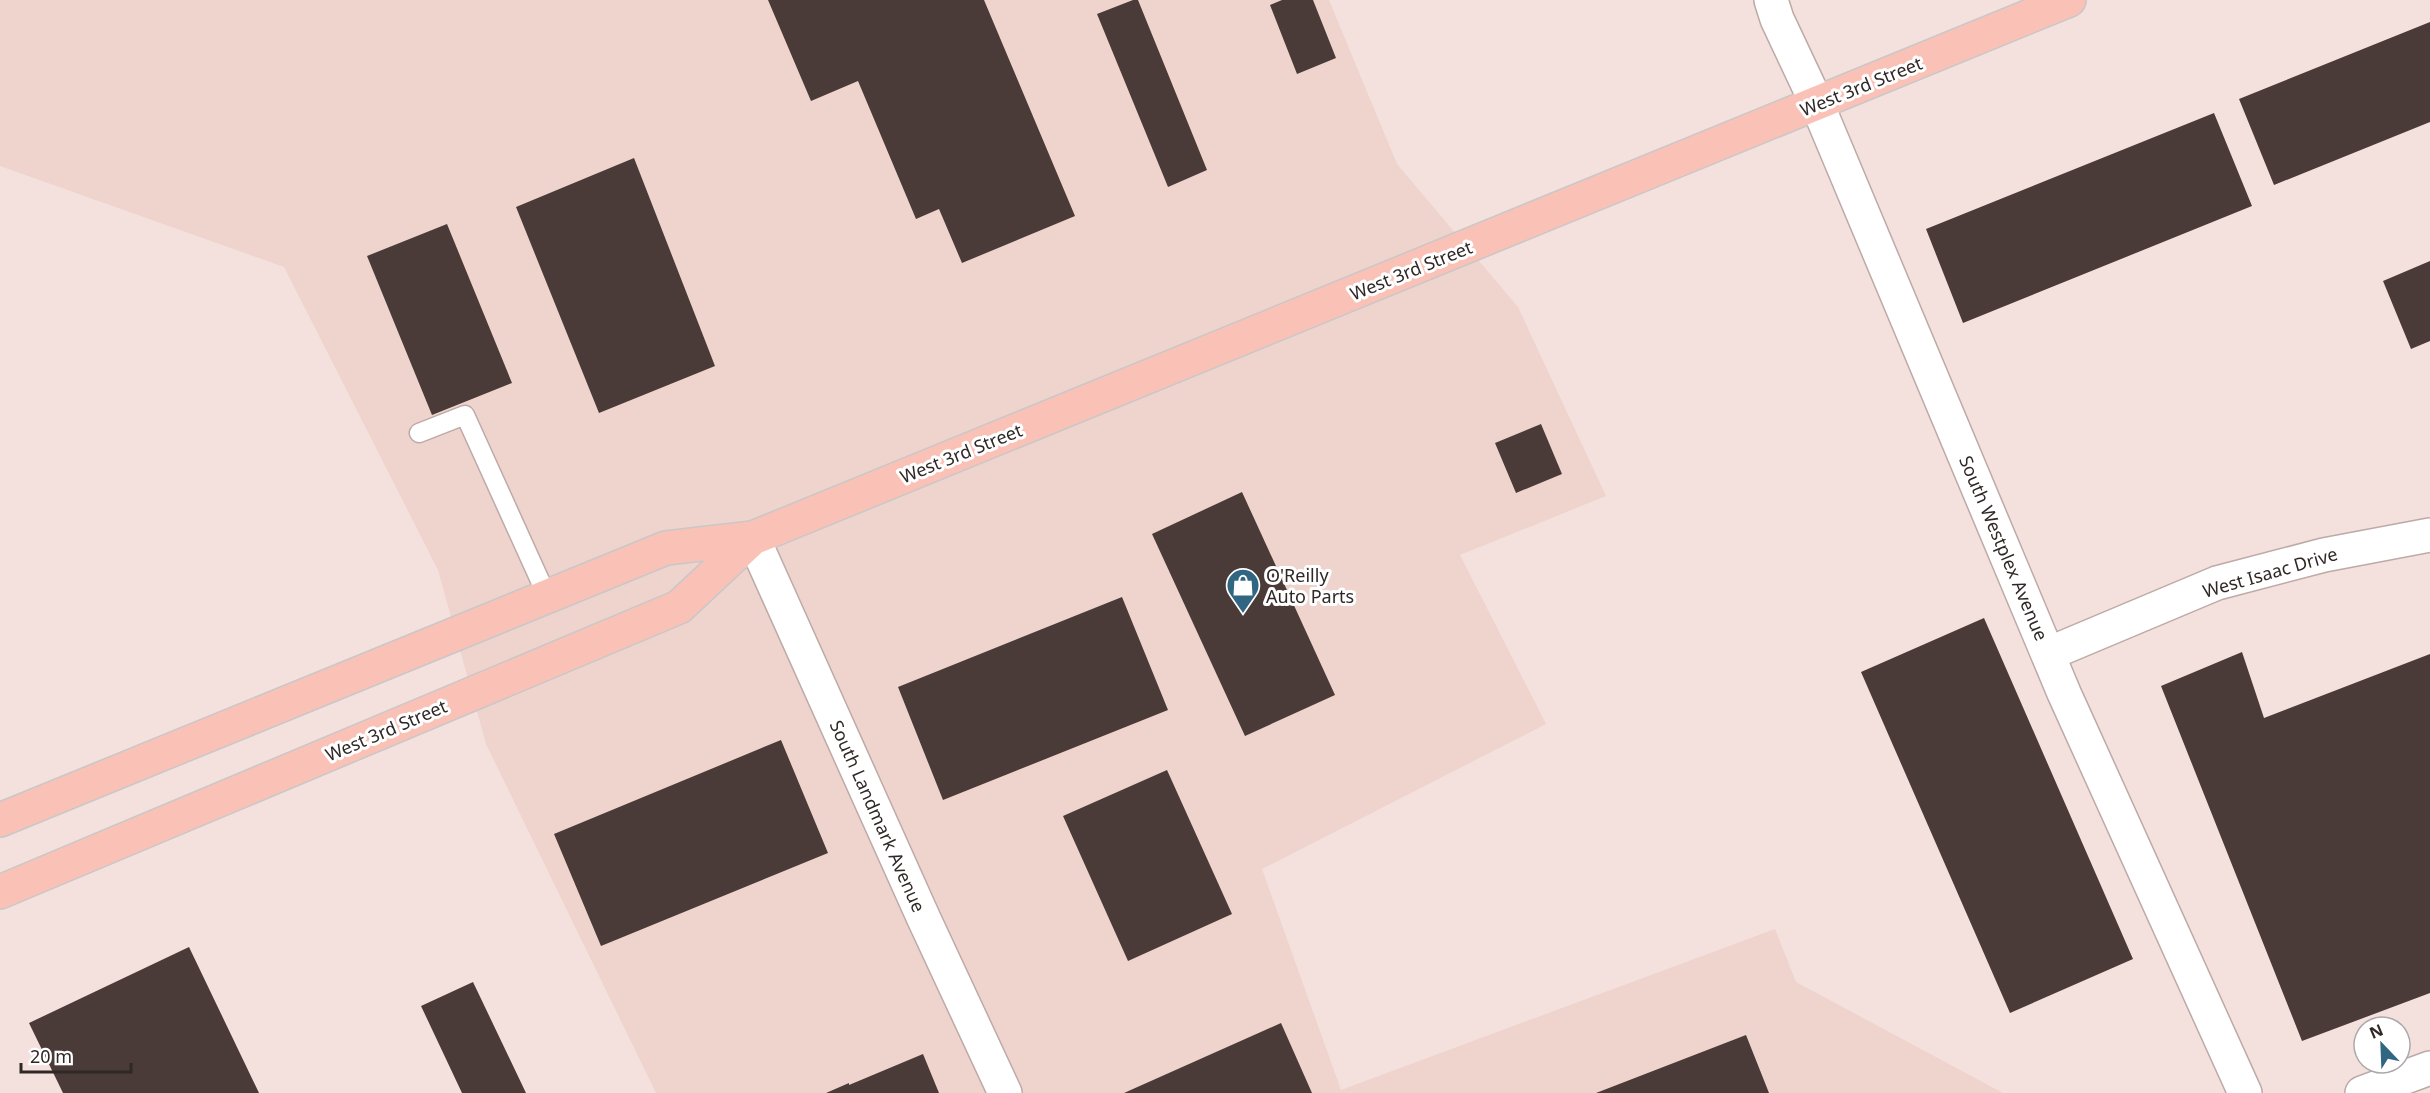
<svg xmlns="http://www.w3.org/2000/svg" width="2430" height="1093" viewBox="0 0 2430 1093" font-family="'Noto Sans',sans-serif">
<rect width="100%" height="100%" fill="#f4e1dd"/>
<path fill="#efd3cd" d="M0,0H1329L1397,164L1518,307L1606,496L1460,555L1546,724L1262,869L1341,1090L1775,929L1796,982L2003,1093H656L486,744L438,570L284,267L0,166Z"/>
<path fill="#4a3b38" d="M768,0H984L1075,216L962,263L939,209L916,219L858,81L811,101Z
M1133,0H1138L1207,170L1168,187L1097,14Z
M1282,0H1313L1336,58L1297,74L1270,5Z
M2430,22V122L2274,185L2239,99Z
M2214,113L2252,206L1963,323L1926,229Z
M634,158L715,366L599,413L516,207Z
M447,224L512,383L432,415L367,256Z
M2430,261V341L2411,349L2383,281Z
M1541,424L1562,474L1516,493L1495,443Z
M1242,492L1335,695L1245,736L1152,534Z
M1122,597L1168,710L943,800L898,687Z
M1984,618L2133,959L2010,1013L1861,672Z
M2242,652L2264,718L2430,654V993L2302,1041L2161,686Z
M781,740L828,853L601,946L554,834Z
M1167,770L1232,914L1128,961L1063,816Z
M189,947L259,1093H63L29,1023Z
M473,982L526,1093H462L421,1006Z
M1281,1023L1312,1093H1124Z
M1746,1035L1769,1093H1596Z
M923,1054L939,1093H826L849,1083V1085Z"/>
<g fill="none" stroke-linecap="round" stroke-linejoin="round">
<defs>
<path id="service" d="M419,433L465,415L547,596"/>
<path id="minor" d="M1771,0L1777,19L1817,104L2064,693L2245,1093
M753,538L924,919L1005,1093
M2048,654L2217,583L2324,555L2430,535
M2362,1093L2430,1068"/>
<path id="primary" d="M0,820L666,548L753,538L2069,0
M0,892L679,607L753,538"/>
</defs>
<use href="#service" stroke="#bdaaa7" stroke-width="21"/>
<use href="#minor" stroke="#bdaaa7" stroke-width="36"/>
<use href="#primary" stroke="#c9c7c7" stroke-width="36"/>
<use href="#service" stroke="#fff" stroke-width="18"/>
<use href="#minor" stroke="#fff" stroke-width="33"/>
<use href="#primary" stroke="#fac2b7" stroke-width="33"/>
</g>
<defs>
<symbol id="shop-pin" viewBox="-11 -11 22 30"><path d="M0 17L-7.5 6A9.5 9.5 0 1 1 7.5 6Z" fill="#306681" stroke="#fff"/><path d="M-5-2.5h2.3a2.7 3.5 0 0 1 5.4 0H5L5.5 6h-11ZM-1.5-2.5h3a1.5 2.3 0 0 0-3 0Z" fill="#fff"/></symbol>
</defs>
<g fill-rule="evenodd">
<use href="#shop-pin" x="1224" y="566" width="38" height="52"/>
</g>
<g text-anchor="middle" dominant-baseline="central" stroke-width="6" stroke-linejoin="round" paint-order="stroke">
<g font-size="18" fill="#302827" stroke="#fff">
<text transform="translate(1861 86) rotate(-22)">West 3rd Street</text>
<text transform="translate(1411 270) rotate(-22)">West 3rd Street</text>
<text transform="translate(961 453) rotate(-22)">West 3rd Street</text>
<text transform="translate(2004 548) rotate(67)">South Westplex Avenue</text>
<text transform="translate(2270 572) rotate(-16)">West Isaac Drive</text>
<text transform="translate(386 730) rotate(-23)">West 3rd Street</text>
<text transform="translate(878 816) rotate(66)">South Landmark Avenue</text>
</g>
<g font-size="18" fill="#302827" stroke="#fff" text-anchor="start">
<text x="1266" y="575">O'Reilly<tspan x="1266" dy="21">Auto Parts</tspan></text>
</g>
</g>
<g transform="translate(2382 1045) rotate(337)"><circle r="28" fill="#ffffff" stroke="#aca9a9" stroke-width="1.5"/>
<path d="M0-4.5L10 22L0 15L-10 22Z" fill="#306681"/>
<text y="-9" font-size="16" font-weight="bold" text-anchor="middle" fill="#302827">N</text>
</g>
<path d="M21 1063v9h110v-9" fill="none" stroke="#302827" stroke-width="3"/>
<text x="30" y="1063" font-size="18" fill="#302827" stroke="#ffffff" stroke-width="4.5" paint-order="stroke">20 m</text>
</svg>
